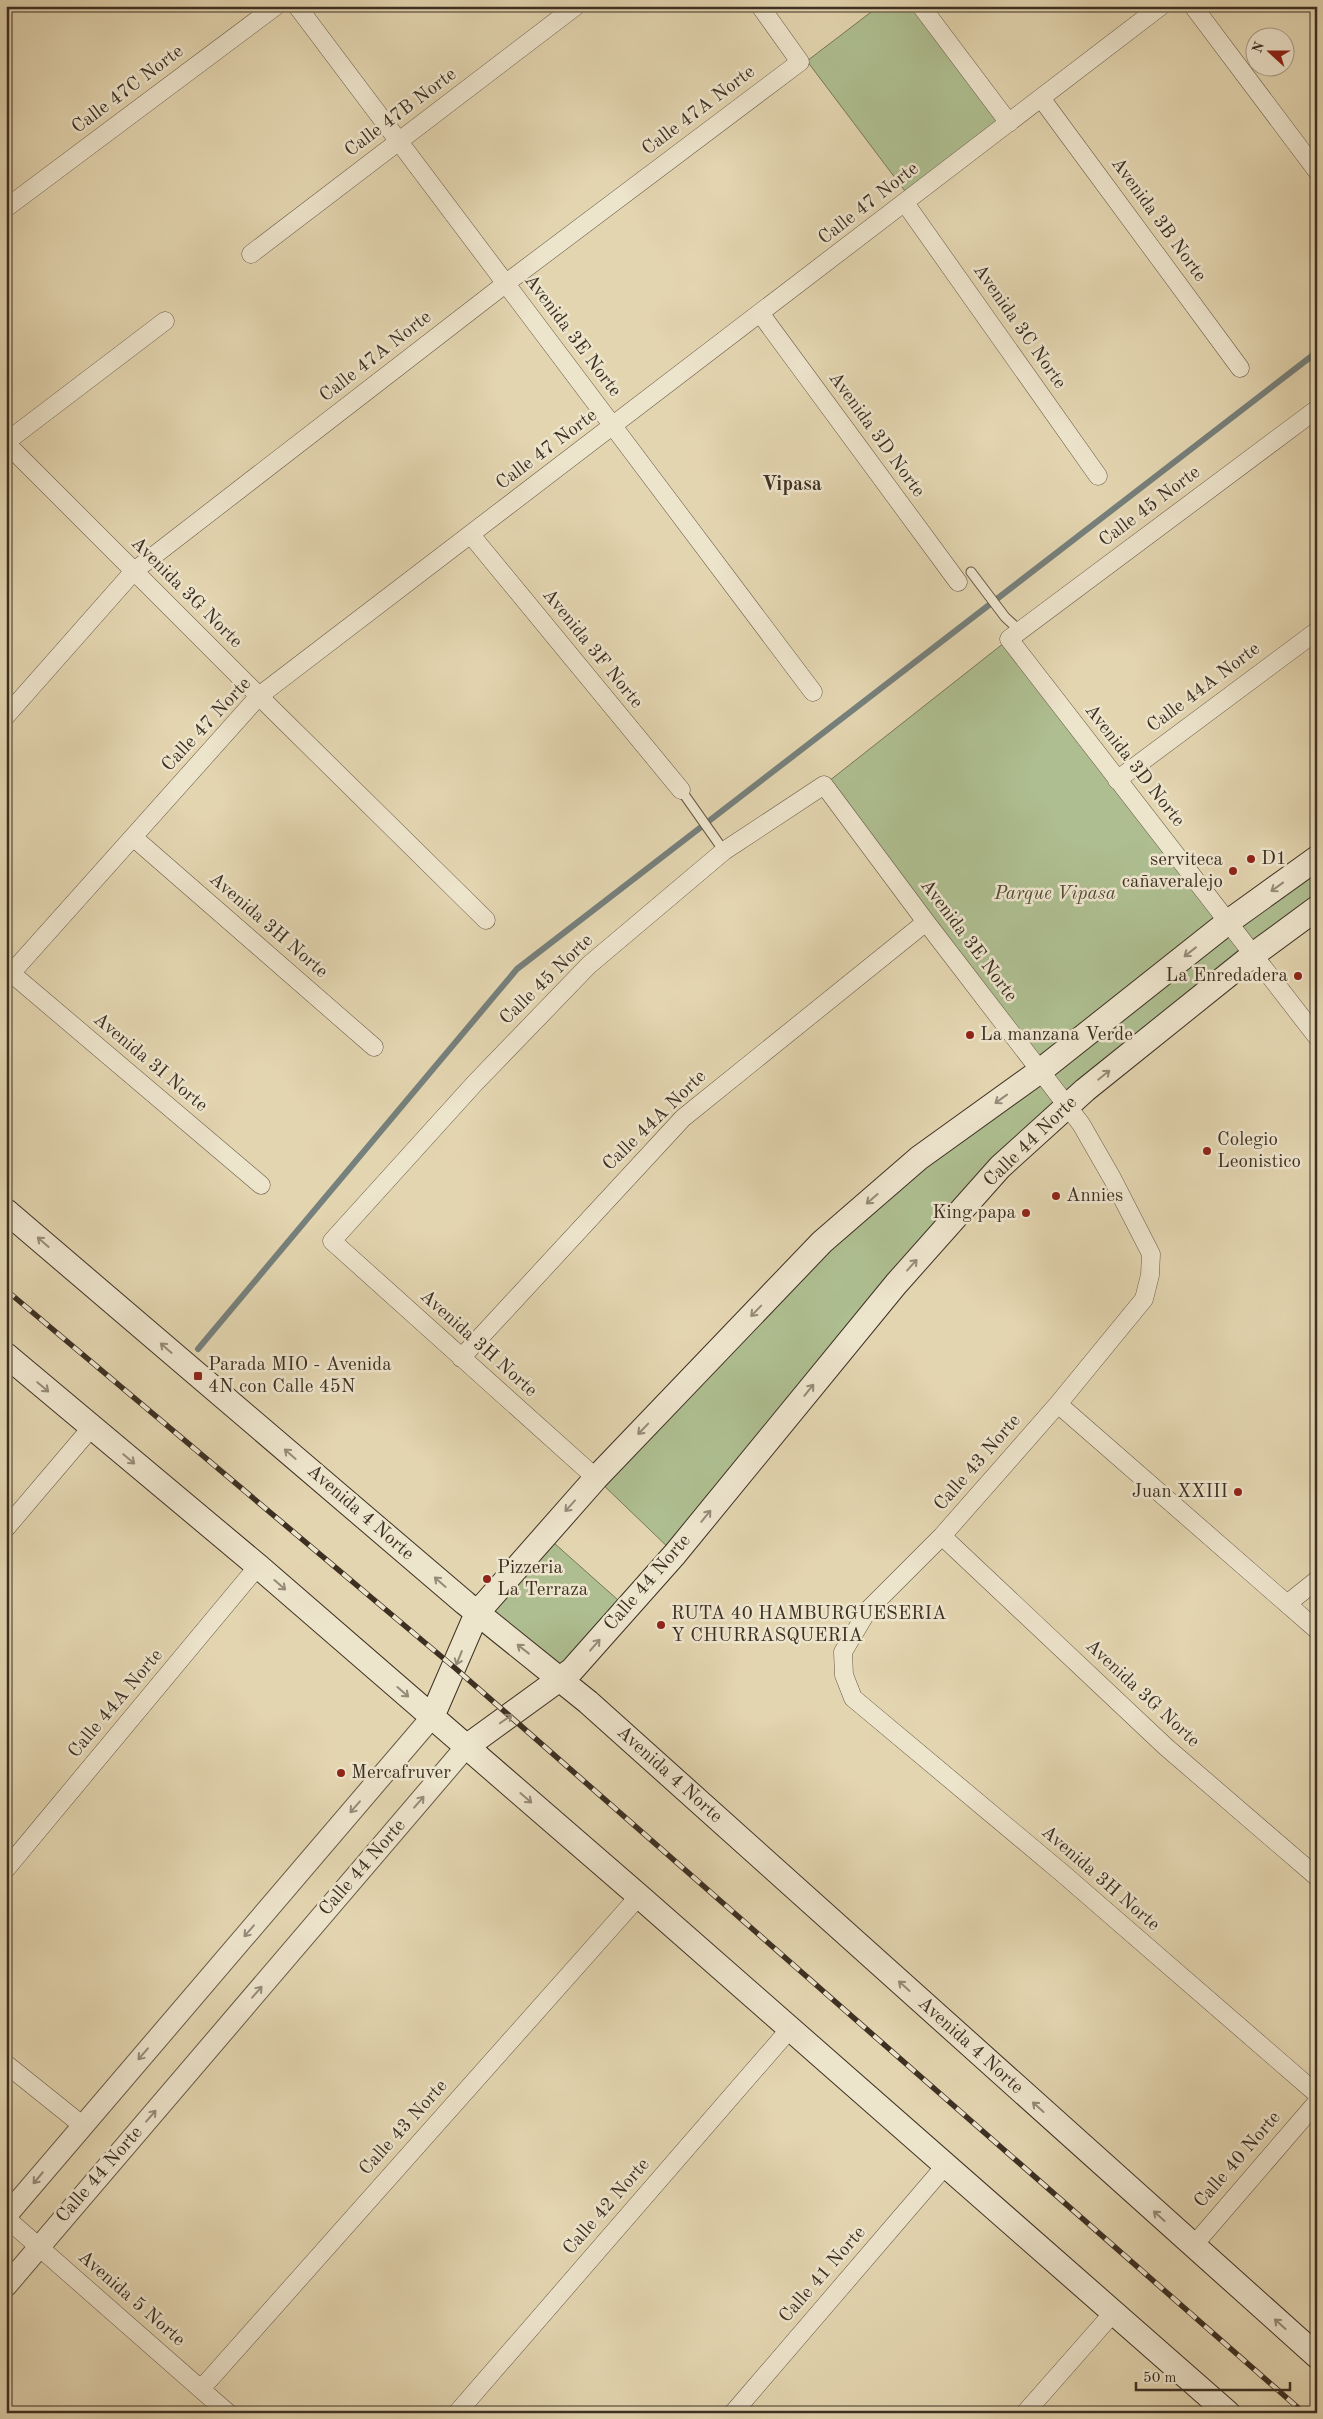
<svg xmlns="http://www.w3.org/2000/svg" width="1323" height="2419" viewBox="0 0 1323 2419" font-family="'Old Standard TT',serif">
<rect width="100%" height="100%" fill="#e3d5b0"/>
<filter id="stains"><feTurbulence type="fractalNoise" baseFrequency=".004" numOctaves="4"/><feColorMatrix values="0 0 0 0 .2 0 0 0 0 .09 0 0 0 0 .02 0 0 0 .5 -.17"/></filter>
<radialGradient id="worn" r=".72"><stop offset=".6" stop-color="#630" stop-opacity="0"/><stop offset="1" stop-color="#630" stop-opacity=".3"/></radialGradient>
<path fill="#aebe90" stroke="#76775a" d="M879,6H915L1004,122L908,195L807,61Z
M1009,639L1228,922L1317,858V908L1067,1106L675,1554L596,1478L822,1242L1040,1071L824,785Z
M545,1535L627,1608L561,1679L477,1613Z"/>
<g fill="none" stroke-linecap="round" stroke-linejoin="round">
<path stroke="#76807c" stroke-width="6" d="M198,1349L517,969L1317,352"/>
<defs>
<path id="service" d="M971,572L1005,617L1020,631
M681,790L724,851"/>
<path id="minor" d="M297,6L813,692
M921,6L1009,123
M1193,6L1317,171
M1041,98L1240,368
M905,203L1098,476
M6,208L276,6
M251,254L576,6
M760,313L958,582
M1317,409L1009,639L1317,1037
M6,442L165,321
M6,443L272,709L486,920
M471,535L681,790
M6,716L134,571L505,284L800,62L760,6
M1117,780L1317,631
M133,837L374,1047
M11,973L261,1185
M6,979L259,696L1161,6
M461,1358L683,1118L926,922
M1058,1404L1317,1630
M596,1478L332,1241L475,1083L589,965L724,851L824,785L926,922L1081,1124L1112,1178L1151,1254L1150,1275L1144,1299L1058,1404L942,1536L868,1610L843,1652L844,1675L853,1698L1061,1872L1317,2094
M6,1528L91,1428
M942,1536L1166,1747L1317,1877
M1287,1604L1317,1580
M6,1869L258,1566
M6,2064L82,2125
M6,2218L228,2413
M1193,2246L1317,2102
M201,2389L639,1896
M457,2413L789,2030
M733,2413L945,2166
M1025,2413L1113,2313"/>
<path id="tertiary" d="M6,2216L432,1717
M6,2286L466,1747"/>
<path id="secondary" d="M6,1211L465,1603L588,1702L1317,2356
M6,1355L258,1566L639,1896L1228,2413
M432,1717L477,1613L596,1478L822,1242L919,1158L1040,1071L1228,922L1317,858
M466,1747L572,1670L675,1554L896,1284L1000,1167L1085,1090L1253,955L1317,908"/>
</defs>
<use href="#service" stroke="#665946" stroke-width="11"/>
<use href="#minor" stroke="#665946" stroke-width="19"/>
<use href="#tertiary" stroke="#665946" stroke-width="23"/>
<use href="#secondary" stroke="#3d3023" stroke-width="26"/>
<use href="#service" stroke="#ede4cc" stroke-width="9"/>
<use href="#minor" stroke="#ede4cc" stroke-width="18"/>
<use href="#tertiary" stroke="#ede4cc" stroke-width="21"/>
<use href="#secondary" stroke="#ede4cc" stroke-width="24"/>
<defs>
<path id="rail" d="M6,1290L455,1668L1304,2413"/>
</defs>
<use href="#rail" stroke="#3d3023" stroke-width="5.5"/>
<use href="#rail" stroke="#ede4cc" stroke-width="4" stroke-dasharray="11" stroke-linecap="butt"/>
</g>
<defs><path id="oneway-shaft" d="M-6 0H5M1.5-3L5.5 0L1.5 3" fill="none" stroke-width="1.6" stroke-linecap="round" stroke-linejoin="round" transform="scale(1.25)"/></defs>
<g stroke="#958a78">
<use href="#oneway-shaft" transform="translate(1277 887) rotate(144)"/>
<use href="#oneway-shaft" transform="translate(1190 952) rotate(142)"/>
<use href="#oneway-shaft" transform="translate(1104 1075) rotate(-39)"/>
<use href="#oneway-shaft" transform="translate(1001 1099) rotate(144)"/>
<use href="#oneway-shaft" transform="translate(872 1199) rotate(139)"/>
<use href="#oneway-shaft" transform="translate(43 1242) rotate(-139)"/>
<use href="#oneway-shaft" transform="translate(912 1265) rotate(-48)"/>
<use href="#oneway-shaft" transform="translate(756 1311) rotate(134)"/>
<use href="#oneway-shaft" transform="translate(166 1348) rotate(-139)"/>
<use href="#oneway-shaft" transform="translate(43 1387) rotate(40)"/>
<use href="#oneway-shaft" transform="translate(809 1390) rotate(-51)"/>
<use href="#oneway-shaft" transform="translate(643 1429) rotate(134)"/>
<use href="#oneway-shaft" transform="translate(290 1454) rotate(-139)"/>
<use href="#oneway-shaft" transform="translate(129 1459) rotate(40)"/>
<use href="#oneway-shaft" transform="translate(570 1506) rotate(132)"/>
<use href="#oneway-shaft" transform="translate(706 1516) rotate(-51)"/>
<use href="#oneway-shaft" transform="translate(440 1582) rotate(-139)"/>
<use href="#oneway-shaft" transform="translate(280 1585) rotate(41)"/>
<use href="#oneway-shaft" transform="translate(595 1645) rotate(-49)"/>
<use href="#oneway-shaft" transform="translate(523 1649) rotate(-142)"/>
<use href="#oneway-shaft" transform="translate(459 1658) rotate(112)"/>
<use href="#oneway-shaft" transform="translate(403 1692) rotate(41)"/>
<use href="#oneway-shaft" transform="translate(506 1719) rotate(-35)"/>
<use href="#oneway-shaft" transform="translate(526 1798) rotate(41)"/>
<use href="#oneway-shaft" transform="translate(419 1802) rotate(-49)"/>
<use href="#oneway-shaft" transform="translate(355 1807) rotate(131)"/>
<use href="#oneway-shaft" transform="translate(249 1931) rotate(131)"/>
<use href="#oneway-shaft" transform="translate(904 1986) rotate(-138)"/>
<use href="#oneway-shaft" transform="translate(257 1992) rotate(-49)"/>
<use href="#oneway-shaft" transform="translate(143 2054) rotate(131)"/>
<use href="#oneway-shaft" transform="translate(1038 2107) rotate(-138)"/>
<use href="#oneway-shaft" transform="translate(151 2116) rotate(-49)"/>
<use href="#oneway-shaft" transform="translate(38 2178) rotate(130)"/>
<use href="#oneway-shaft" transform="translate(1159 2216) rotate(-138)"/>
<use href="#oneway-shaft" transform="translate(1280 2324) rotate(-138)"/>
</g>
<g fill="#8f2418" stroke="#ede4cc" stroke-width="2">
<circle cx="1251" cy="859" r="5"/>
<circle cx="1233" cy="871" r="5"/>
<circle cx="1298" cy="976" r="5"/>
<circle cx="970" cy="1035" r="5"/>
<circle cx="1207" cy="1151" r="5"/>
<circle cx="1056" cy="1196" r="5"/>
<circle cx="1026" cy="1213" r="5"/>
<rect x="193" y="1371" width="10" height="10" rx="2.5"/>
<circle cx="1238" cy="1492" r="5"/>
<circle cx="487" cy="1579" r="5"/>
<circle cx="661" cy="1625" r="5"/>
<circle cx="341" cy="1773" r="5"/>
</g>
<g text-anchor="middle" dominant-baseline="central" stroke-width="5" stroke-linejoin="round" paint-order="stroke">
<g font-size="19" fill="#3d3023" stroke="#ede4cc">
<text transform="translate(128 90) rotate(-37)">Calle 47C Norte</text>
<text transform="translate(699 111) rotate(-37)">Calle 47A Norte</text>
<text transform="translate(401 113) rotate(-37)">Calle 47B Norte</text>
<text transform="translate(869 204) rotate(-38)">Calle 47 Norte</text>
<text transform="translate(1158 220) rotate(54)">Avenida 3B Norte</text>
<text transform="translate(1019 327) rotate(55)">Avenida 3C Norte</text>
<text transform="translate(572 336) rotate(53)">Avenida 3E Norte</text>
<text transform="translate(376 357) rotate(-38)">Calle 47A Norte</text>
<text transform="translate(876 435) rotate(54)">Avenida 3D Norte</text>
<text transform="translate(547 450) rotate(-37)">Calle 47 Norte</text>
<text transform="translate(1150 507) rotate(-37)">Calle 45 Norte</text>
<text transform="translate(186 593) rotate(45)">Avenida 3G Norte</text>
<text transform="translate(592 649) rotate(51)">Avenida 3F Norte</text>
<text transform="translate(1204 688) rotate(-37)">Calle 44A Norte</text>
<text transform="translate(207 725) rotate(-47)">Calle 47 Norte</text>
<text transform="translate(1134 766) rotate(52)">Avenida 3D Norte</text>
<text transform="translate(268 926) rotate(41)">Avenida 3H Norte</text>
<text transform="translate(968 941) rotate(53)">Avenida 3E Norte</text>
<text transform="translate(547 980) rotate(-44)">Calle 45 Norte</text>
<text transform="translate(150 1063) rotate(40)">Avenida 3I Norte</text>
<text transform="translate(655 1121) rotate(-44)">Calle 44A Norte</text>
<text transform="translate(1031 1142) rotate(-44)">Calle 44 Norte</text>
<text transform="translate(478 1344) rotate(42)">Avenida 3H Norte</text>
<text transform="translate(978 1463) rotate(-49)">Calle 43 Norte</text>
<text transform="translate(360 1513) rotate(41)">Avenida 4 Norte</text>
<text transform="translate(648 1583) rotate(-49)">Calle 44 Norte</text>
<text transform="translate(1142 1694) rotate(43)">Avenida 3G Norte</text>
<text transform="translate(116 1704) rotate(-50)">Calle 44A Norte</text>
<text transform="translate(669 1775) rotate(42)">Avenida 4 Norte</text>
<text transform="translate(363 1868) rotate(-49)">Calle 44 Norte</text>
<text transform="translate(1100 1879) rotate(41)">Avenida 3H Norte</text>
<text transform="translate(970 2046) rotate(42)">Avenida 4 Norte</text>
<text transform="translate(404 2128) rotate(-48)">Calle 43 Norte</text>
<text transform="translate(1238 2160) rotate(-49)">Calle 40 Norte</text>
<text transform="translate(100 2175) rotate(-49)">Calle 44 Norte</text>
<text transform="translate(607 2207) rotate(-49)">Calle 42 Norte</text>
<text transform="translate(823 2275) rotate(-49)">Calle 41 Norte</text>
<text transform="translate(131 2299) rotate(41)">Avenida 5 Norte</text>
</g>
<g font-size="19" fill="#3d3023" stroke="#ede4cc" text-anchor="start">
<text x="1261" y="859">D1</text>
<text x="1223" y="860" text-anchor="end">serviteca<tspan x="1223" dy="22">cañaveralejo</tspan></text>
<text x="1288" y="976" text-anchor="end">La Enredadera</text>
<text x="980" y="1035">La manzana Verde</text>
<text x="1217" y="1140">Colegio<tspan x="1217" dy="22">Leonistico</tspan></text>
<text x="1066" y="1196">Annies</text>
<text x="1016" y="1213" text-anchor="end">King papa</text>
<text x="208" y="1365">Parada MIO - Avenida<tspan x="208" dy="22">4N con Calle 45N</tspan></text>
<text x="1228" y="1492" text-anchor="end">Juan XXIII</text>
<text x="497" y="1568">Pizzeria<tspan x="497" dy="22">La Terraza</tspan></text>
<text x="671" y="1614">RUTA 40 HAMBURGUESERIA<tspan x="671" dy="22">Y CHURRASQUERIA</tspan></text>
<text x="351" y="1773">Mercafruver</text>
</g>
<g font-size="19" font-style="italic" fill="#544c39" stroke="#ede4cc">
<text x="1055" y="894">Parque Vipasa</text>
</g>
<g font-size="20" font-weight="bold" fill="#3d3023" stroke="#ede4cc">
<text x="792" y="485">Vipasa</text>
</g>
</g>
<rect width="1323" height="2419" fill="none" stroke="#e3d5b0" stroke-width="25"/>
<rect x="8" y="8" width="1308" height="2404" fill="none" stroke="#3d3023" stroke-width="2.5"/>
<rect x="12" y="12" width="1298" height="2394" fill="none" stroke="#3d3023"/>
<g transform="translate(1270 52) rotate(291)"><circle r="24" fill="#ede4cc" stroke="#a79c88"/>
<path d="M0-4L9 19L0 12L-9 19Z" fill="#8f2418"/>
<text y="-8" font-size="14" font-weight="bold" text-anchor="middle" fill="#3d3023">N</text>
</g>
<path d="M1136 2382v8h154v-8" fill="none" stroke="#3d3023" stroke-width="2.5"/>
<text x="1143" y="2382" font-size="15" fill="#3d3023" stroke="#ede4cc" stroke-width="4" paint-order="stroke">50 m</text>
<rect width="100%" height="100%" filter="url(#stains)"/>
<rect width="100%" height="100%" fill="url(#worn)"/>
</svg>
